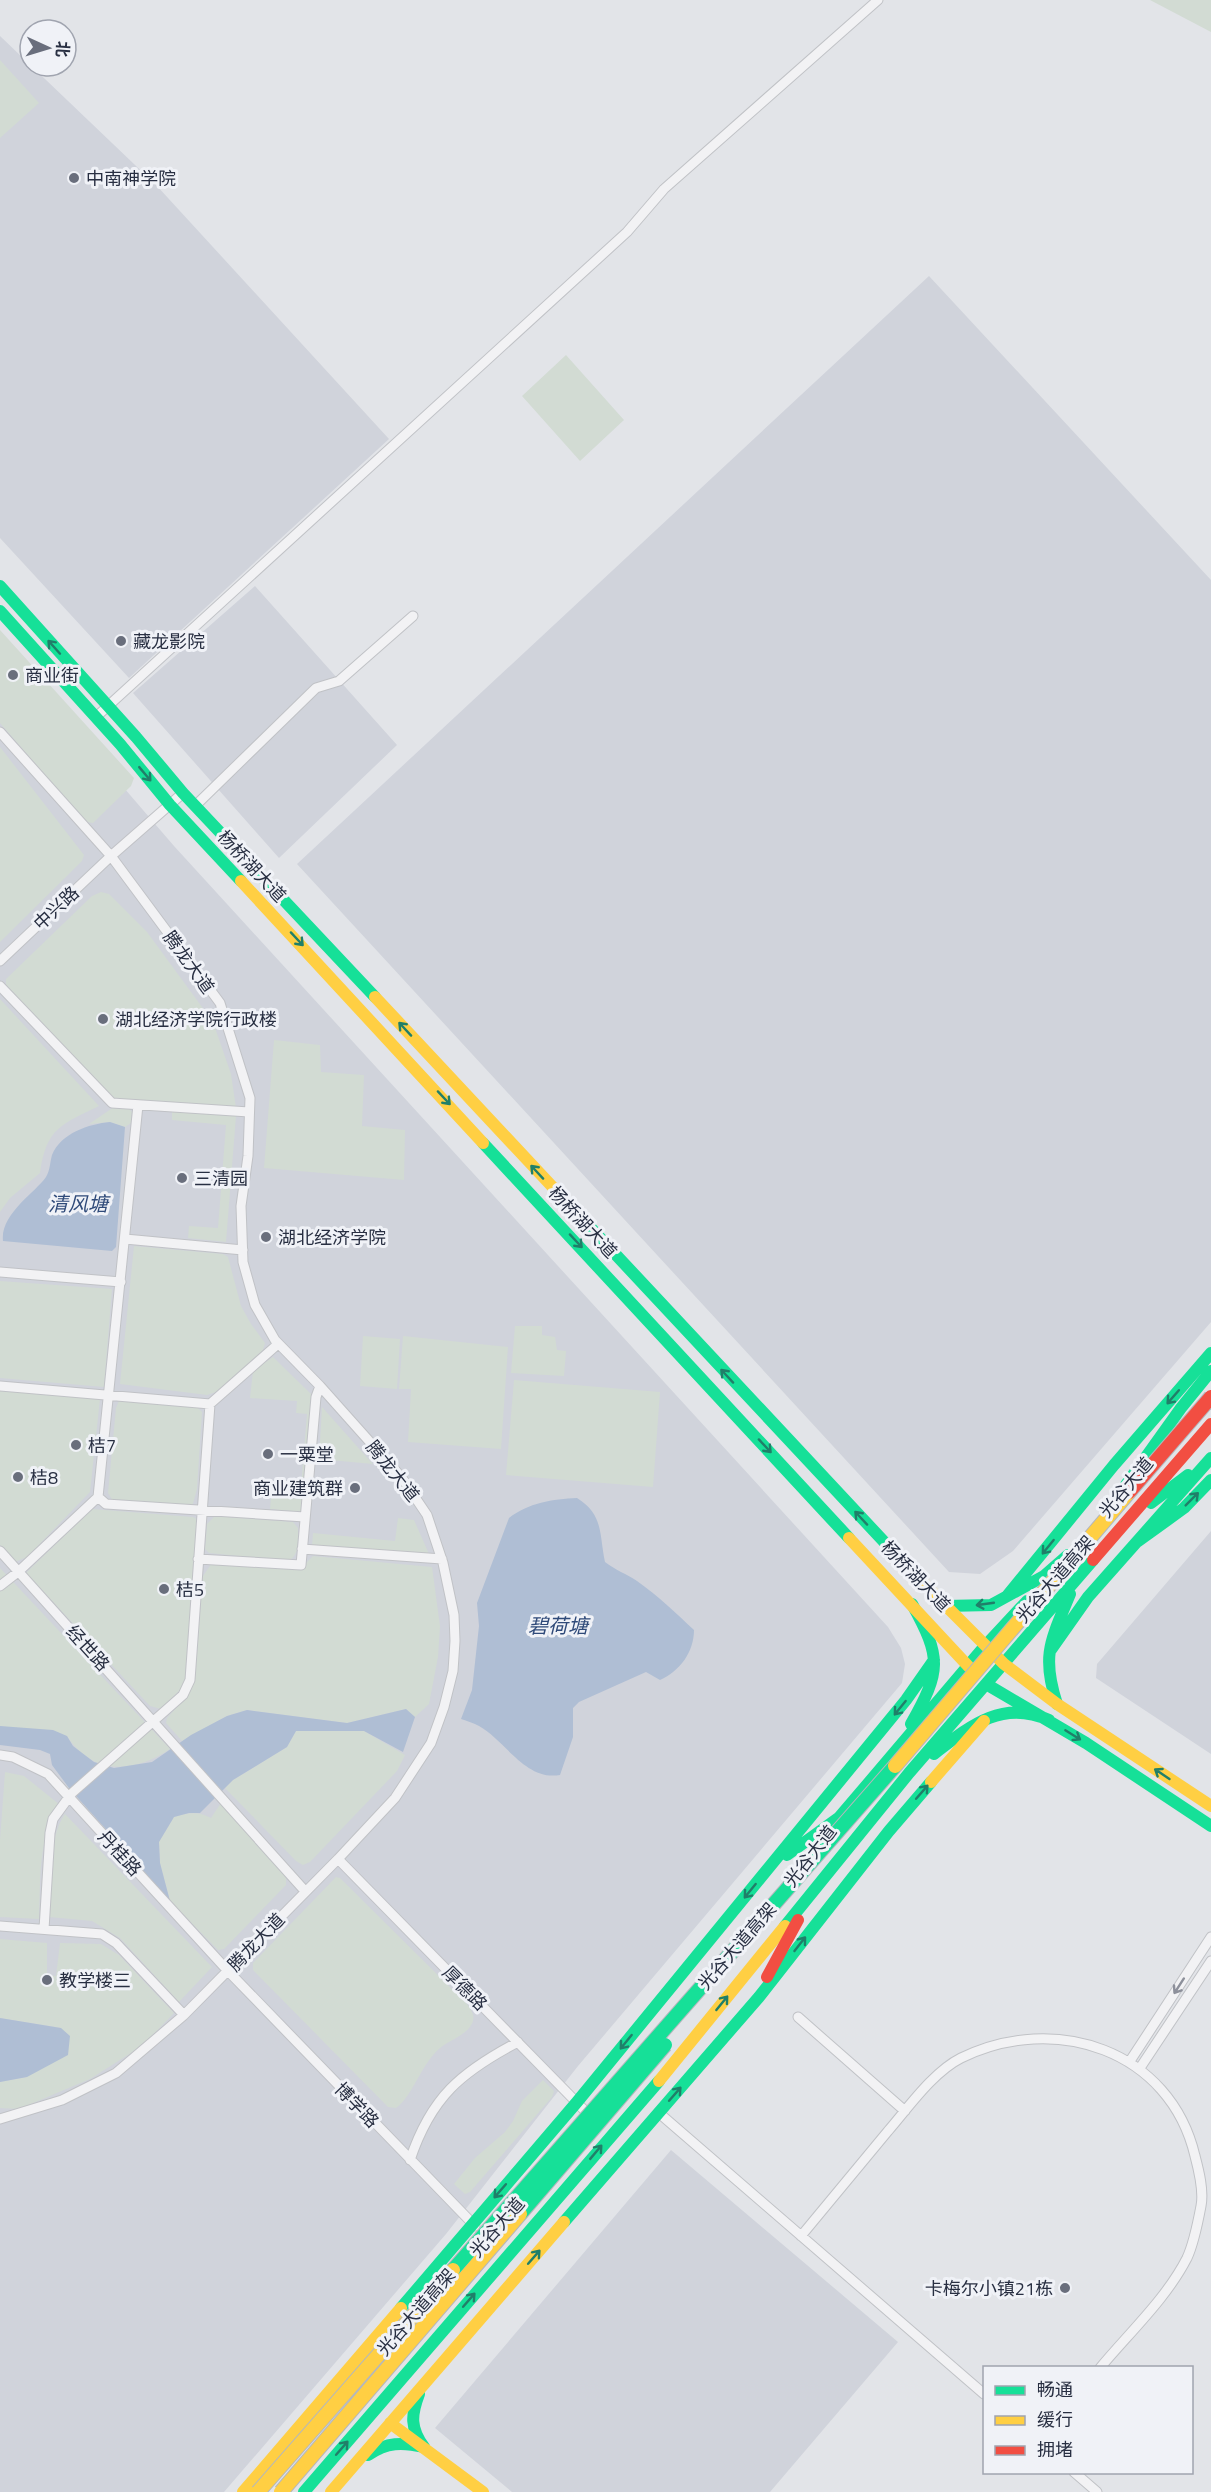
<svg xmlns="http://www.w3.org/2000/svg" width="1211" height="2492" viewBox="0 0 1211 2492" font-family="'Titillium Web','Noto Sans SC',sans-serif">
<rect width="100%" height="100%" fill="#e2e4e8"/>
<path fill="#d0d3db" d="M0,36L157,186L389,439L129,678L0,538Z
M929,276L1211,580V1322L1013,1551L980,1574L949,1572L297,864Z
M255,586L397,745L279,858L133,693Z
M0,644L174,846L888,1627L901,1648L905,1664L902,1683L578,2066L446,2234L224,2492H0Z
M1211,1531V1754L1096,1678L1097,1664Z
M671,2150L898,2342L770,2492H512L435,2428Z"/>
<path fill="#d2dbd3" d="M1150,0H1211V32Z
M0,60L39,103L0,138Z
M566,355L624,420L580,461L522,396Z
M0,630L134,778L131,786L93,823L86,822L0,723Z
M0,747L84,855L82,861L0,942Z
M101,892L109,894L147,932L213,1022L231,1074L236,1108L114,1099L6,985V979L92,896Z
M0,999L99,1106C62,1124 46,1128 40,1173L10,1198L0,1212Z
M274,1040L320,1045L321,1072L364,1075L362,1126L405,1130L404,1180L264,1168Z
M114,1107L129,1109L132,1112L131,1123L125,1127L110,1122L89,1124Z
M172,1111L236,1116L226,1242L188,1238L189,1226L218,1228L226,1125L172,1120Z
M134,1246L223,1254L228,1257L241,1306L251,1324L265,1343L262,1353L216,1392L207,1395L120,1384Z
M0,1281L112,1289L104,1387L0,1378Z
M515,1326H542V1335L555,1337L557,1350L566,1351L564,1376L511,1373Z
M363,1336L400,1339L397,1389L360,1386Z
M403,1336L508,1347L501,1449L408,1442L411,1389H399Z
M273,1357L313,1396L301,1512L270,1509L271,1497L300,1499L307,1414L296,1413L297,1401L250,1398L253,1371Z
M514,1380L660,1392L653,1487L506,1475Z
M0,1390L100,1399L90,1492L27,1557L15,1562L0,1545Z
M119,1401L197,1407L202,1412L197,1489L192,1507L113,1501L108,1493L116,1408Z
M322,1407L370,1461L373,1464L319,1459Z
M92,1509L193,1517L198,1520L185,1682L181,1689L161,1709L150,1706L26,1573Z
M215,1516L293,1522L298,1528C298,1539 300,1556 288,1561L209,1553L205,1549L207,1524Z
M398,1518L414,1520L429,1554L312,1546L313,1533L395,1541Z
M313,1556L432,1567L440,1626L438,1657L429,1704L415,1717L406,1709L347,1723L247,1710L227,1716L182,1741L166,1723L167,1718L187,1696L195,1674L203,1576L212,1563L300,1569Z
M0,1568L170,1749C134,1773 93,1776 67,1736L0,1726Z
M296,1731H364L405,1755L397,1771L310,1862L303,1865L296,1861L225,1788L233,1780L287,1747Z
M5,1772L24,1776L60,1805C37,1840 41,1879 39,1919L0,1917V1840Z
M221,1803L286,1876V1885L224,1949L218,1950L170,1901L160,1863L159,1842L174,1817C188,1813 197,1811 211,1818Z
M65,1814L212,1967L179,2002L120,1938L92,1921L49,1917C51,1887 47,1839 65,1814Z
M336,1877L340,1878L467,2004C470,2009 475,2014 473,2021C469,2034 450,2040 440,2048C421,2064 413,2096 396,2108L388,2107L253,1970V1963Z
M0,1939L47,1943V1975L56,1976L60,1943L101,1944L119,1955L174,2013L142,2046L90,2079L19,2109L0,2108V2082L27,2077L61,2028L0,2018Z
M543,2080L554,2091L552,2097L470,2192L465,2194L454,2184L475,2158L505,2132L513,2121L522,2101Z"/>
<path fill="#afbed4" d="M110,1122L125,1127L116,1247L112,1251L3,1241C0,1214 35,1193 46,1177C50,1171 50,1162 52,1155C61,1133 89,1124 110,1122Z
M577,1498C604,1515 599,1534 605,1562C615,1570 627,1574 637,1581C658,1596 676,1613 694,1630C694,1652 680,1671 660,1680L646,1672L579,1702L573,1708V1737L560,1775C525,1781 505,1740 479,1726C474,1723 467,1721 461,1719L472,1690L479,1626L477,1603L509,1518C528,1503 553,1499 577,1498Z
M406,1709L415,1717L403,1752L364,1731H296L287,1747L233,1780L200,1813H189L174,1817L159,1842L160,1863L170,1901L69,1788L52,1765L50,1754L40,1750L0,1745V1726L53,1730L67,1736L73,1746L94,1762L114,1768L152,1762L191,1735L227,1716L247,1710L347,1723Z
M0,2018L61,2028L70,2036L68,2055L27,2077L0,2082Z"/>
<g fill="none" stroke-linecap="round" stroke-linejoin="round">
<defs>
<path id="street" d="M96,717L627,232L664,189L878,0
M0,732L111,856L220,1003L250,1098L248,1156L241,1206L243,1262L255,1305L275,1340L320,1386L402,1478L427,1515L443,1563L454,1615L455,1641L453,1671L444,1707L431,1743L395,1798L338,1859L184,2015L116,2073L62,2100L0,2119
M195,806L316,688L339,681L413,616
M0,961L111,856L183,793
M0,986L112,1103L249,1112
M125,1239L243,1250
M0,1272L121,1282
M0,1386L210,1404L278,1344
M98,1497L106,1504L305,1517
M302,1549L442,1559
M0,1551L305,1891
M198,1559L301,1565L316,1397L320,1386
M0,1586L18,1572L98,1497L138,1105
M0,1755L13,1757L48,1774L228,1971L475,2226
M338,1859L590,2116
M0,1926L102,1934L116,1943L184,2015
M44,1929L50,1833L53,1819L72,1793L183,1695L190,1680L210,1404
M798,2017L905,2111
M1130,2061L1211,1937
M1140,2068L1211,1961
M659,2113L984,2394
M410,2160C431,2097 461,2072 518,2042
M801,2236C830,2201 859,2166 888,2131C908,2108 933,2072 961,2058C1055,2012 1170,2050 1195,2156C1199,2171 1204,2191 1201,2206C1198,2222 1194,2243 1187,2258C1166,2299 1129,2333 1100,2368
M1074,2472L1097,2492"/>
</defs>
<use href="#street" stroke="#c0c2c6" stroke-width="11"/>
<use href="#street" stroke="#f2f2f4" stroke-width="9"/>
<path stroke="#16e098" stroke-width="12" d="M0,586L136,737L183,793L375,997
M0,611L120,744L170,805L241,881
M483,1143L849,1538
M561,1196L917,1577
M1118,1496L1181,1408L1211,1371
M1151,1503L1188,1475
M1137,1542L1184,1508L1211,1480
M1007,1596L1114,1465L1211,1353
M945,1606L991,1605L1044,1576L1068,1555
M1050,1651L1088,1597L1211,1458
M986,1684L1086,1743L1211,1826
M1057,1704C1041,1655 1051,1640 1070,1594
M911,1724C941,1671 942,1658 912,1604
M934,1754C970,1726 1002,1699 1049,1720
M837,1820L985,1646L1027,1601
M787,1855L841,1816
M785,1926L909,1773L1093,1560
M564,2222L759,1997L889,1831L931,1782
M401,2308L577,2102L906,1700L934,1660
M419,2394C411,2415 410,2428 424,2447
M368,2455C387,2442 402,2442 424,2447
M304,2492L659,2081"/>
<path stroke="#ffcf43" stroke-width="12" d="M241,881L483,1143
M375,997L561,1196
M849,1538L969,1667
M917,1577L1004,1664L1057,1704L1211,1806
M931,1782L984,1721
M659,2081L785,1926
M390,2423L483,2492
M243,2492L401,2308
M331,2492L564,2222"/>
<path stroke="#f24e42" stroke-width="12" d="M1093,1560L1211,1424
M767,1977L798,1920"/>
<defs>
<path id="fast-bridge" d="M520,2214L665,2045
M453,2270L895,1766"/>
<path id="slow-bridge" d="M895,1766L1129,1492
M258,2492L453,2270
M281,2492L520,2214"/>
<path id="jam-bridge" d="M1129,1492L1211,1397"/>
</defs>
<use href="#fast-bridge" stroke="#b4b7bd" stroke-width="16" stroke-linecap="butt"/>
<use href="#slow-bridge" stroke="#b4b7bd" stroke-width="16" stroke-linecap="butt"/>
<use href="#jam-bridge" stroke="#b4b7bd" stroke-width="16" stroke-linecap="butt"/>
<use href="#fast-bridge" stroke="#16e098" stroke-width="14"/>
<use href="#slow-bridge" stroke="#ffcf43" stroke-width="14"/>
<use href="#jam-bridge" stroke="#f24e42" stroke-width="14"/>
</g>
<defs><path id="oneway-shaft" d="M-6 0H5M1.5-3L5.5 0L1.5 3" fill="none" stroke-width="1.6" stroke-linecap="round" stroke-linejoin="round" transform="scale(1.5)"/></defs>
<g stroke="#207f69">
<use href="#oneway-shaft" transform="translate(54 647) rotate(-132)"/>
<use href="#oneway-shaft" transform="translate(145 774) rotate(50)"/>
<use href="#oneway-shaft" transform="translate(297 939) rotate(47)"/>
<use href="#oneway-shaft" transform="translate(405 1029) rotate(-133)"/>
<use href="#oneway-shaft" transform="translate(444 1098) rotate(47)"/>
<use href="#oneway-shaft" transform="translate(537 1172) rotate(-133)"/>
<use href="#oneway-shaft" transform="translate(576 1241) rotate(47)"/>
<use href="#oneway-shaft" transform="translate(727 1376) rotate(-133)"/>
<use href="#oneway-shaft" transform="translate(1173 1397) rotate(131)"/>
<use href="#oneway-shaft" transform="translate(765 1446) rotate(47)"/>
<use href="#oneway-shaft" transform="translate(1192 1499) rotate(-45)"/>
<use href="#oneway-shaft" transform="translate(861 1518) rotate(-133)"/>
<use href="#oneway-shaft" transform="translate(1048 1547) rotate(129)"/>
<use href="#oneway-shaft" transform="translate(985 1604) rotate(172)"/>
<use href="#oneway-shaft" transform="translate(900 1708) rotate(129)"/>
<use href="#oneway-shaft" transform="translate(1073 1735) rotate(32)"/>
<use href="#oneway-shaft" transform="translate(1162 1774) rotate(-146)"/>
<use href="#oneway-shaft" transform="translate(922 1792) rotate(-49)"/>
<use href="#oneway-shaft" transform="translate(750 1891) rotate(129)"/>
<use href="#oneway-shaft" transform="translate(800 1944) rotate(-52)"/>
<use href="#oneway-shaft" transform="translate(722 2003) rotate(-51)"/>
<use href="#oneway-shaft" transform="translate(626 2042) rotate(129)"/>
<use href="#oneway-shaft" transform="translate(675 2094) rotate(-49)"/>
<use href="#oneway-shaft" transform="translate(596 2152) rotate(-50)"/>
<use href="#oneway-shaft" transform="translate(500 2191) rotate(131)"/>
<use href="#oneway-shaft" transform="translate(534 2257) rotate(-49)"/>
<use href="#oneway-shaft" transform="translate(469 2300) rotate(-49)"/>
<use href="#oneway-shaft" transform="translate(342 2448) rotate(-49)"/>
</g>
<use stroke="#8d909b" href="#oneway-shaft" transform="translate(1179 1986) rotate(123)"/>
<g fill="#696e7c" stroke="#f0f2f7" stroke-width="2">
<circle cx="74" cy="178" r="6"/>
<circle cx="121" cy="641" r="6"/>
<circle cx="13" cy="675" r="6"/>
<circle cx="103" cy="1019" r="6"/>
<circle cx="182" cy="1178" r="6"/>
<circle cx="266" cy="1237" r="6"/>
<circle cx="76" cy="1445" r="6"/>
<circle cx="268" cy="1454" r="6"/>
<circle cx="18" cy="1477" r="6"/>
<circle cx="355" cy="1488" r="6"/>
<circle cx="164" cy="1589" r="6"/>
<circle cx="47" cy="1980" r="6"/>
<circle cx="1065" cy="2288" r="6"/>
</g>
<g text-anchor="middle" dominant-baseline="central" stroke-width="6" stroke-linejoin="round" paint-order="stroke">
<g font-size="18" fill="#282f42" stroke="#f0f2f7" text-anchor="start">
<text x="86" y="178">中南神学院</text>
<text x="133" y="641">藏龙影院</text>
<text x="25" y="675">商业街</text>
<text x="115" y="1019">湖北经济学院行政楼</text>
<text x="194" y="1178">三清园</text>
<text x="278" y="1237">湖北经济学院</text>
<text x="88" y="1445">桔7</text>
<text x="280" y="1454">一粟堂</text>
<text x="30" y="1477">桔8</text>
<text x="343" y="1488" text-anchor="end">商业建筑群</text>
<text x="176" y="1589">桔5</text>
<text x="59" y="1980">教学楼三</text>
<text x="1053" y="2288" text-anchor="end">卡梅尔小镇21栋</text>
</g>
<g font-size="18" fill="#282f42" stroke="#f0f2f7">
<text transform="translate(252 866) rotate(47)">杨桥湖大道</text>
<text transform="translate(56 908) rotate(-43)">中兴路</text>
<text transform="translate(189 962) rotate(54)">腾龙大道</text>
<text transform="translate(583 1222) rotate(47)">杨桥湖大道</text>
<text transform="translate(393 1471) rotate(51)">腾龙大道</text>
<text transform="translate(1126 1487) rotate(-50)">光谷大道</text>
<text transform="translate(916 1576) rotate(46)">杨桥湖大道</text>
<text transform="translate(1055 1579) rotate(-49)">光谷大道高架</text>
<text transform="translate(88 1648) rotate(48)">经世路</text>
<text transform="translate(120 1853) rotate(48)">丹桂路</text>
<text transform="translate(810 1856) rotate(-52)">光谷大道</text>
<text transform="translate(256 1942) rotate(-46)">腾龙大道</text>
<text transform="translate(737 1946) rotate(-49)">光谷大道高架</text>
<text transform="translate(465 1988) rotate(45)">厚德路</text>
<text transform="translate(357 2105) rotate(46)">博学路</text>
<text transform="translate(497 2227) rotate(-49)">光谷大道</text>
<text transform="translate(416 2312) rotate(-49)">光谷大道高架</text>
</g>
<g font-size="20" font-style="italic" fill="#2f4a79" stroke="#f0f2f7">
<text x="78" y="1203">清风塘</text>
<text x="558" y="1625">碧荷塘</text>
</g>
</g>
<rect x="983" y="2366" width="210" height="108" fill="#f0f2f7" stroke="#a0a4af" stroke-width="1.5"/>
<rect x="995" y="2386" width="30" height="9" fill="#16e098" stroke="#a0a4af" stroke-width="1.5"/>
<text x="1037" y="2396" font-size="18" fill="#282f42">畅通</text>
<rect x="995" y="2416" width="30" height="9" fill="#ffcf43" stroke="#a0a4af" stroke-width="1.5"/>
<text x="1037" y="2426" font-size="18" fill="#282f42">缓行</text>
<rect x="995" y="2446" width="30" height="9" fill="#f24e42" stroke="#a0a4af" stroke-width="1.5"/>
<text x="1037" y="2456" font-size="18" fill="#282f42">拥堵</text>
<g transform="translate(48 48) rotate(94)"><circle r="28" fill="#f0f2f7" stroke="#a0a4af" stroke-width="1.5"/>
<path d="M0-4.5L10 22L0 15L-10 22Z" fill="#696e7c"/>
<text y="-9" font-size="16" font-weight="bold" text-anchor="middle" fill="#282f42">北</text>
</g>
</svg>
